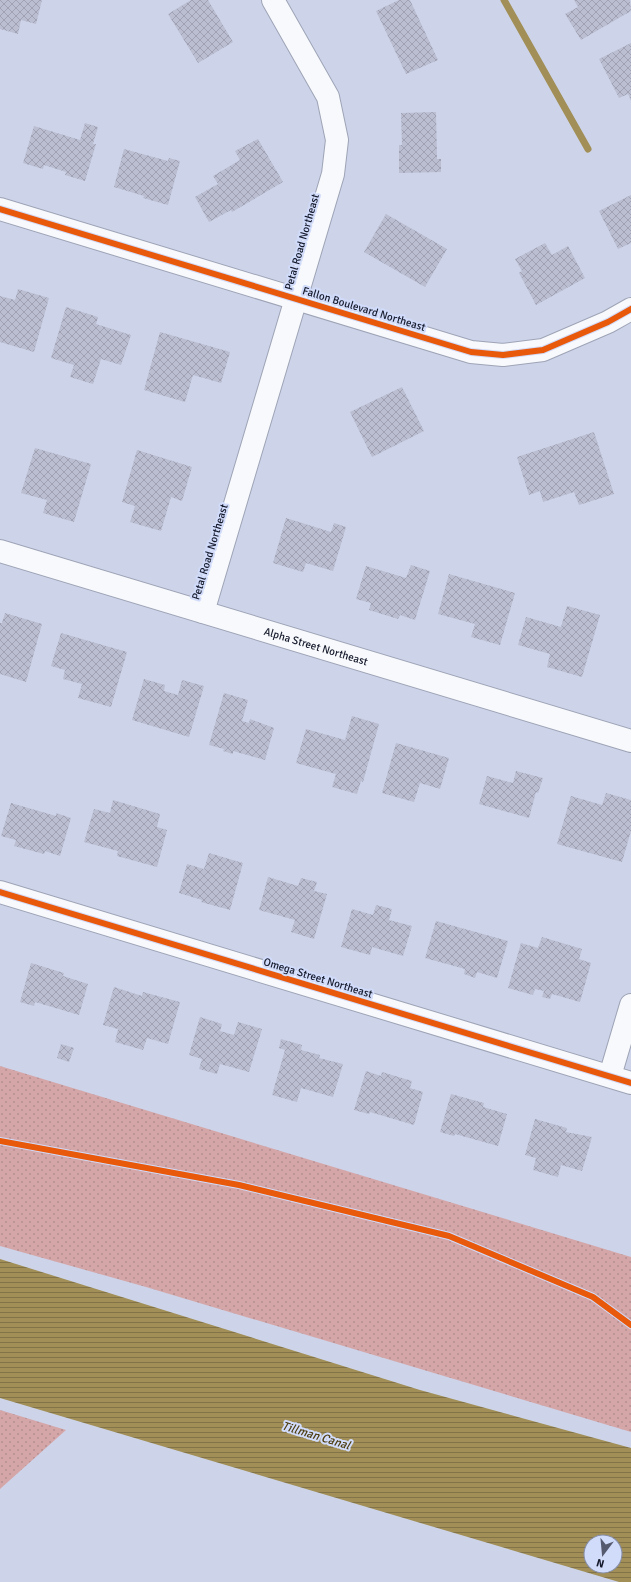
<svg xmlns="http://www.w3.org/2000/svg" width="631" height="1582" viewBox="0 0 631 1582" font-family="Signika,sans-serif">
<defs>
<pattern id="grass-dots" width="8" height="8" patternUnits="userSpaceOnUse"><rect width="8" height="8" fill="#d4a6a8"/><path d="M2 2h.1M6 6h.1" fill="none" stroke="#b58e91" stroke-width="1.8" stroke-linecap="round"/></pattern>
<pattern id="water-rules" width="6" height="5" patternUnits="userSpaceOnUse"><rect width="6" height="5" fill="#a18f57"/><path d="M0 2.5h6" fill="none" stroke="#827448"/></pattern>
<pattern id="building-cross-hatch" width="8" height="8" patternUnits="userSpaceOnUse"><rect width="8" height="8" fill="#bbbdd1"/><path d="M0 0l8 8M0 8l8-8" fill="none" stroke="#a0a2b4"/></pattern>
</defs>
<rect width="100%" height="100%" fill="#cdd4ea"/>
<path fill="url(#grass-dots)" d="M0,1066L631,1257V1432L146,1287L0,1246Z
M0,1410L66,1430L0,1489Z"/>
<path fill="url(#water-rules)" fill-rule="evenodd" d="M0,1259L420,1390L631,1448V1582H619L0,1398ZM591,1542H615V1566H591Z"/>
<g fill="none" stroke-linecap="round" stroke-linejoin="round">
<path stroke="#a18f57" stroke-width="7" d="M504,0L588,149"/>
</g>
<path fill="url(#building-cross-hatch)" d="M0,0H42L36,24L21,20L18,34L0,29Z
M191,0H208L233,42L198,63L168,14Z
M399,0H410L438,60L406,74L376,11Z
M574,0H630L631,11L581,40L565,14L578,7Z
M631,43V101L628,94L619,98L599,59Z
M436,112L437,159H441V172L399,173V145H402L401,113Z
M85,123L98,127L93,144H96L85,181L65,175L66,172L44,165L43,169L23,163L34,126L80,140Z
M258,139L283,182L232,212L231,210L209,222L195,197L218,184L213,176L240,160L235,151Z
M124,149L168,161L169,158L180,161L168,205L143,198L144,196L114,187Z
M631,195V243L618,249L599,211Z
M386,214L447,249L425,287L364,252Z
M545,243L552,255L568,246L585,278L536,305L519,273L522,271L515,259Z
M18,289L49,298L34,352L0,342V296L15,300Z
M66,307L98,317L96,324L131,335L121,365L101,359L93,384L70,377L74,365L51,358Z
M160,332L230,352L221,383L193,375L185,402L144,390Z
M402,387L424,431L372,457L350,412Z
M594,432L614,494L579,505L574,492L543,502L540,491L529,495L517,457Z
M35,448L91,464L74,522L43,513L47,500L21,493Z
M137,450L192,467L182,501L171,497L161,531L130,522L135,506L122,502Z
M286,518L331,532L334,523L346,527L333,571L306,563L303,572L273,563Z
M411,565L430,571L415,620L400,615L398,619L369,610L371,603L356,599L366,566L406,578Z
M449,574L515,593L500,645L471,637L475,624L438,614Z
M567,606L600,615L582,677L547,667L550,654L518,645L526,617L561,627Z
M5,613L42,624L26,682L0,674V623H2Z
M61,633L127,652L111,707L78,698L82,684L63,679L65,670L51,666Z
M144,679L165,685L164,691L178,695L182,680L204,686L189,737L132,720Z
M224,693L248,700L242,721L249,723L250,719L274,728L265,760L233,751V754L223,751L224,749L209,745Z
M352,716L379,724L363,782L361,781L357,794L332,787L336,774L296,763L306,729L345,740Z
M396,743L449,758L440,789L420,783L414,802L382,793Z
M516,771L543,778L538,793L536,792L529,818L479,804L487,776L513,783Z
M606,793L631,800V831L622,862L557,844L571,796L602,805Z
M113,800L160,814L157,827L167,830L157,867L117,856L118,851L84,842L94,809L110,813Z
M11,803L56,816V813L71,818L60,856L45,851L44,854L14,846L16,840L1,836Z
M209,853L243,863L230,910L201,902L202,900L179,893L187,864L204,869Z
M268,877L298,886L301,878L317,882L314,891L327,894L314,939L291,932L295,920L259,910Z
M376,905L392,909L389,920L412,926L403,956L372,947L370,955L341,947L352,909L373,915Z
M436,921L508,941L497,978L477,972L475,978L464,974L465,969L425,958Z
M542,937L582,949L579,959L591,963L580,1002L552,994L550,999L542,997L544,991L535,989L533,995L508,988L521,943L538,948Z
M31,963L64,973L63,976L88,984L79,1015L35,1002L34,1006L20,1002Z
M114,987L142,996L143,992L180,1002L168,1044L147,1038L143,1050L115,1042L118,1029L103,1025Z
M200,1017L222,1024L220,1031L234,1035L238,1022L262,1029L249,1072L220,1064L217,1074L199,1069L202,1059L189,1055Z
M281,1039L302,1045L301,1050L320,1055L319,1058L343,1064L333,1097L301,1088L297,1102L272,1095L285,1050L279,1048Z
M61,1044L74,1048L69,1062L57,1058Z
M366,1071L381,1076L382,1072L412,1081L410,1088L423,1092L414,1125L370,1112L369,1114L354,1110Z
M451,1094L484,1103L483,1107L507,1114L498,1146L455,1134L454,1136L440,1132Z
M535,1119L567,1128L566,1132L592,1137L582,1171L561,1165L558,1177L533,1170L536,1158L525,1155Z"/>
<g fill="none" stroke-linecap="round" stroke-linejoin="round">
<defs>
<g id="minor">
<path d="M0,209L471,352L503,355L543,350L608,322L631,309"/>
<path id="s1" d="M0,551L631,741"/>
<path d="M203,612L333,174L337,140L328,97L273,0"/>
<path d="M0,892L631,1083"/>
<path d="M610,1076L631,1005"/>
</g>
</defs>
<use href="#minor" stroke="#9ea4b6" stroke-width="24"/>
<use href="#minor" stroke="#f8f9fc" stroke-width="22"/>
<defs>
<path id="cycleway" d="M0,209L471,352L503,355L543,350L608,322L631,309
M0,892L631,1083
M0,1141L239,1185L449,1236L593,1297L631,1325"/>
</defs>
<use href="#cycleway" stroke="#d1dbfa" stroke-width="8"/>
<use href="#cycleway" stroke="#e8590c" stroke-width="6"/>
</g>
<g text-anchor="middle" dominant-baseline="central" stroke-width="4" stroke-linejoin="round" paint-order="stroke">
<g font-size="11" fill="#14192b" stroke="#d1dbfa">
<text transform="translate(302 242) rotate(-74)">Petal Road Northeast</text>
<text transform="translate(364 309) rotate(17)">Fallon Boulevard Northeast</text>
<text transform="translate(210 552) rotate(-73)">Petal Road Northeast</text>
<text stroke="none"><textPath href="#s1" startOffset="330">Alpha Street Northeast</textPath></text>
<text transform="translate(318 978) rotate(17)">Omega Street Northeast</text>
</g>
<g font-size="12" font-style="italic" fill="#4e3f11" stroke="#d1dbfa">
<text transform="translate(316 1436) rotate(17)">Tillman Canal</text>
</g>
</g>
<g transform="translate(603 1554) rotate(196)"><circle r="19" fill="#d1dbfa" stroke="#858da7"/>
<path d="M0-3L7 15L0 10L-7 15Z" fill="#555a6e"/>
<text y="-6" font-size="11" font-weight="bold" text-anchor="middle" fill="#14192b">N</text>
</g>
</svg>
